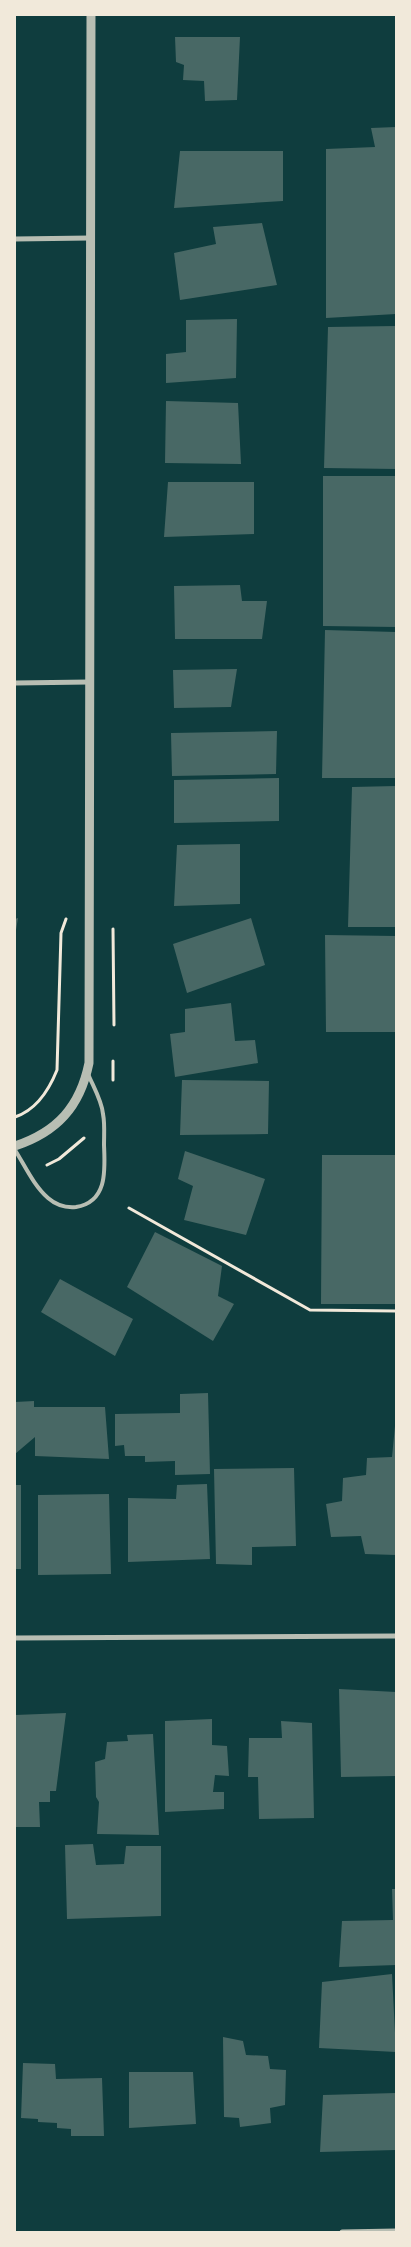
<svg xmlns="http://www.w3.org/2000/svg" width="411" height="2247" viewBox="0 0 411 2247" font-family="Arial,sans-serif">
<rect width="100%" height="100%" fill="#0f3d3e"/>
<path fill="#486865" d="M175,37H240L237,100L205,101L204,81L183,80L184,65L176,62Z
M396,127V314L326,318V149L375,147L371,128Z
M180,151H283V201L174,208Z
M262,223L277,285L180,300L174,253L216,244L213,227Z
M237,319L236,378L166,383V354L186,352V320Z
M396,326V469L324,468L328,327Z
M166,401L238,403L241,464L165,463Z
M323,476H396V627L323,626Z
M168,482H254V534L164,537Z
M240,585L242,601H267L262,639H175L174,586Z
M325,630L396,632V778H322Z
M237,669L231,707L174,708L173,670Z
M277,731L276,774L172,776L171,733Z
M279,778V821L174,823V780Z
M396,786V927H348L352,787Z
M240,844V904L174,906L177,845Z
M18,918L16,930H15V919Z
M251,918L265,965L187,993L173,944Z
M325,935L396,936V1032H326Z
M231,1003L235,1041L255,1040L258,1063L175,1077L170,1034L185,1032V1009Z
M182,1080L269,1081L268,1134L180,1135Z
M185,1151L265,1179L246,1235L184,1220L193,1186L178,1179Z
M322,1155H396V1304H321Z
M155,1232L222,1266L218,1296L234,1304L213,1341L127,1287Z
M60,1279L133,1319L115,1356L41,1312Z
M208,1393L210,1474L175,1475V1461L145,1462V1456H125L124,1445L115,1446V1414L180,1413V1394Z
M34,1401V1407H105L109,1459L35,1456V1437L15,1454V1402Z
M395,1426L396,1555L365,1554L361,1536L331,1537L326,1504L342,1501L343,1478L366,1475L367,1458L392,1457Z
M294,1468L296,1546L252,1547V1565L216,1564L214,1469Z
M207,1484L210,1559L128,1562V1498L176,1499L177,1485Z
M15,1485H21V1569H15Z
M109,1494L111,1574L38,1575V1495Z
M339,1689L396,1692V1776L341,1777Z
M66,1713L56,1791H50V1802H39L40,1827H15V1715Z
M212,1719V1745L227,1746L229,1776L215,1775L213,1792H224V1809L165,1812V1721Z
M281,1721L312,1723L314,1818L259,1819L258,1777H248L249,1738H282Z
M153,1734L159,1835L97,1834L99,1802L96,1797L95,1762L105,1759L107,1742L128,1741L127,1735Z
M93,1844L96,1865L124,1864L126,1846H161V1916L67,1919L65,1845Z
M392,1889H396V1965L339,1967L342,1921L393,1920Z
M392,1974L396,2052L319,2048L322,1982Z
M223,2037L243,2041L246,2055L268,2056L270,2069L286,2070L285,2105L270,2108L271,2123L240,2127L239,2118L224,2117Z
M23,2063L55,2064L56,2079L102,2078L104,2136H71V2129L57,2128V2123L38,2122V2119L21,2118Z
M129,2072H193L196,2124L129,2128Z
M396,2093V2150L320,2152L323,2095Z"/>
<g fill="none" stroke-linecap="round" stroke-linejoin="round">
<path stroke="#f1e9da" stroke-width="3" d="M113,929L114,1025
M113,1080V1061
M15,1117C36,1110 49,1090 57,1070L61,933L66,919
M47,1165L59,1159L84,1138
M129,1208L310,1310L396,1311"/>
<path stroke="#b8beb3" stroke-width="4" d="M15,1150C25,1166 34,1186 48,1198C56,1205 65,1208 76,1207C108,1202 105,1169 104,1145C104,1134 105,1124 103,1114C102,1101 93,1086 88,1074"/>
<path stroke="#b8beb3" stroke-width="5" d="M15,239L90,238
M15,683L89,682
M15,1638L396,1636
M342,2232L396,2231"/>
<path stroke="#b8beb3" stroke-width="9" d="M15,1146C57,1132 80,1107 89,1063L91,15"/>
</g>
<rect width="411" height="2247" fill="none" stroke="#f1e9da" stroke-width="32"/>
</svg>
